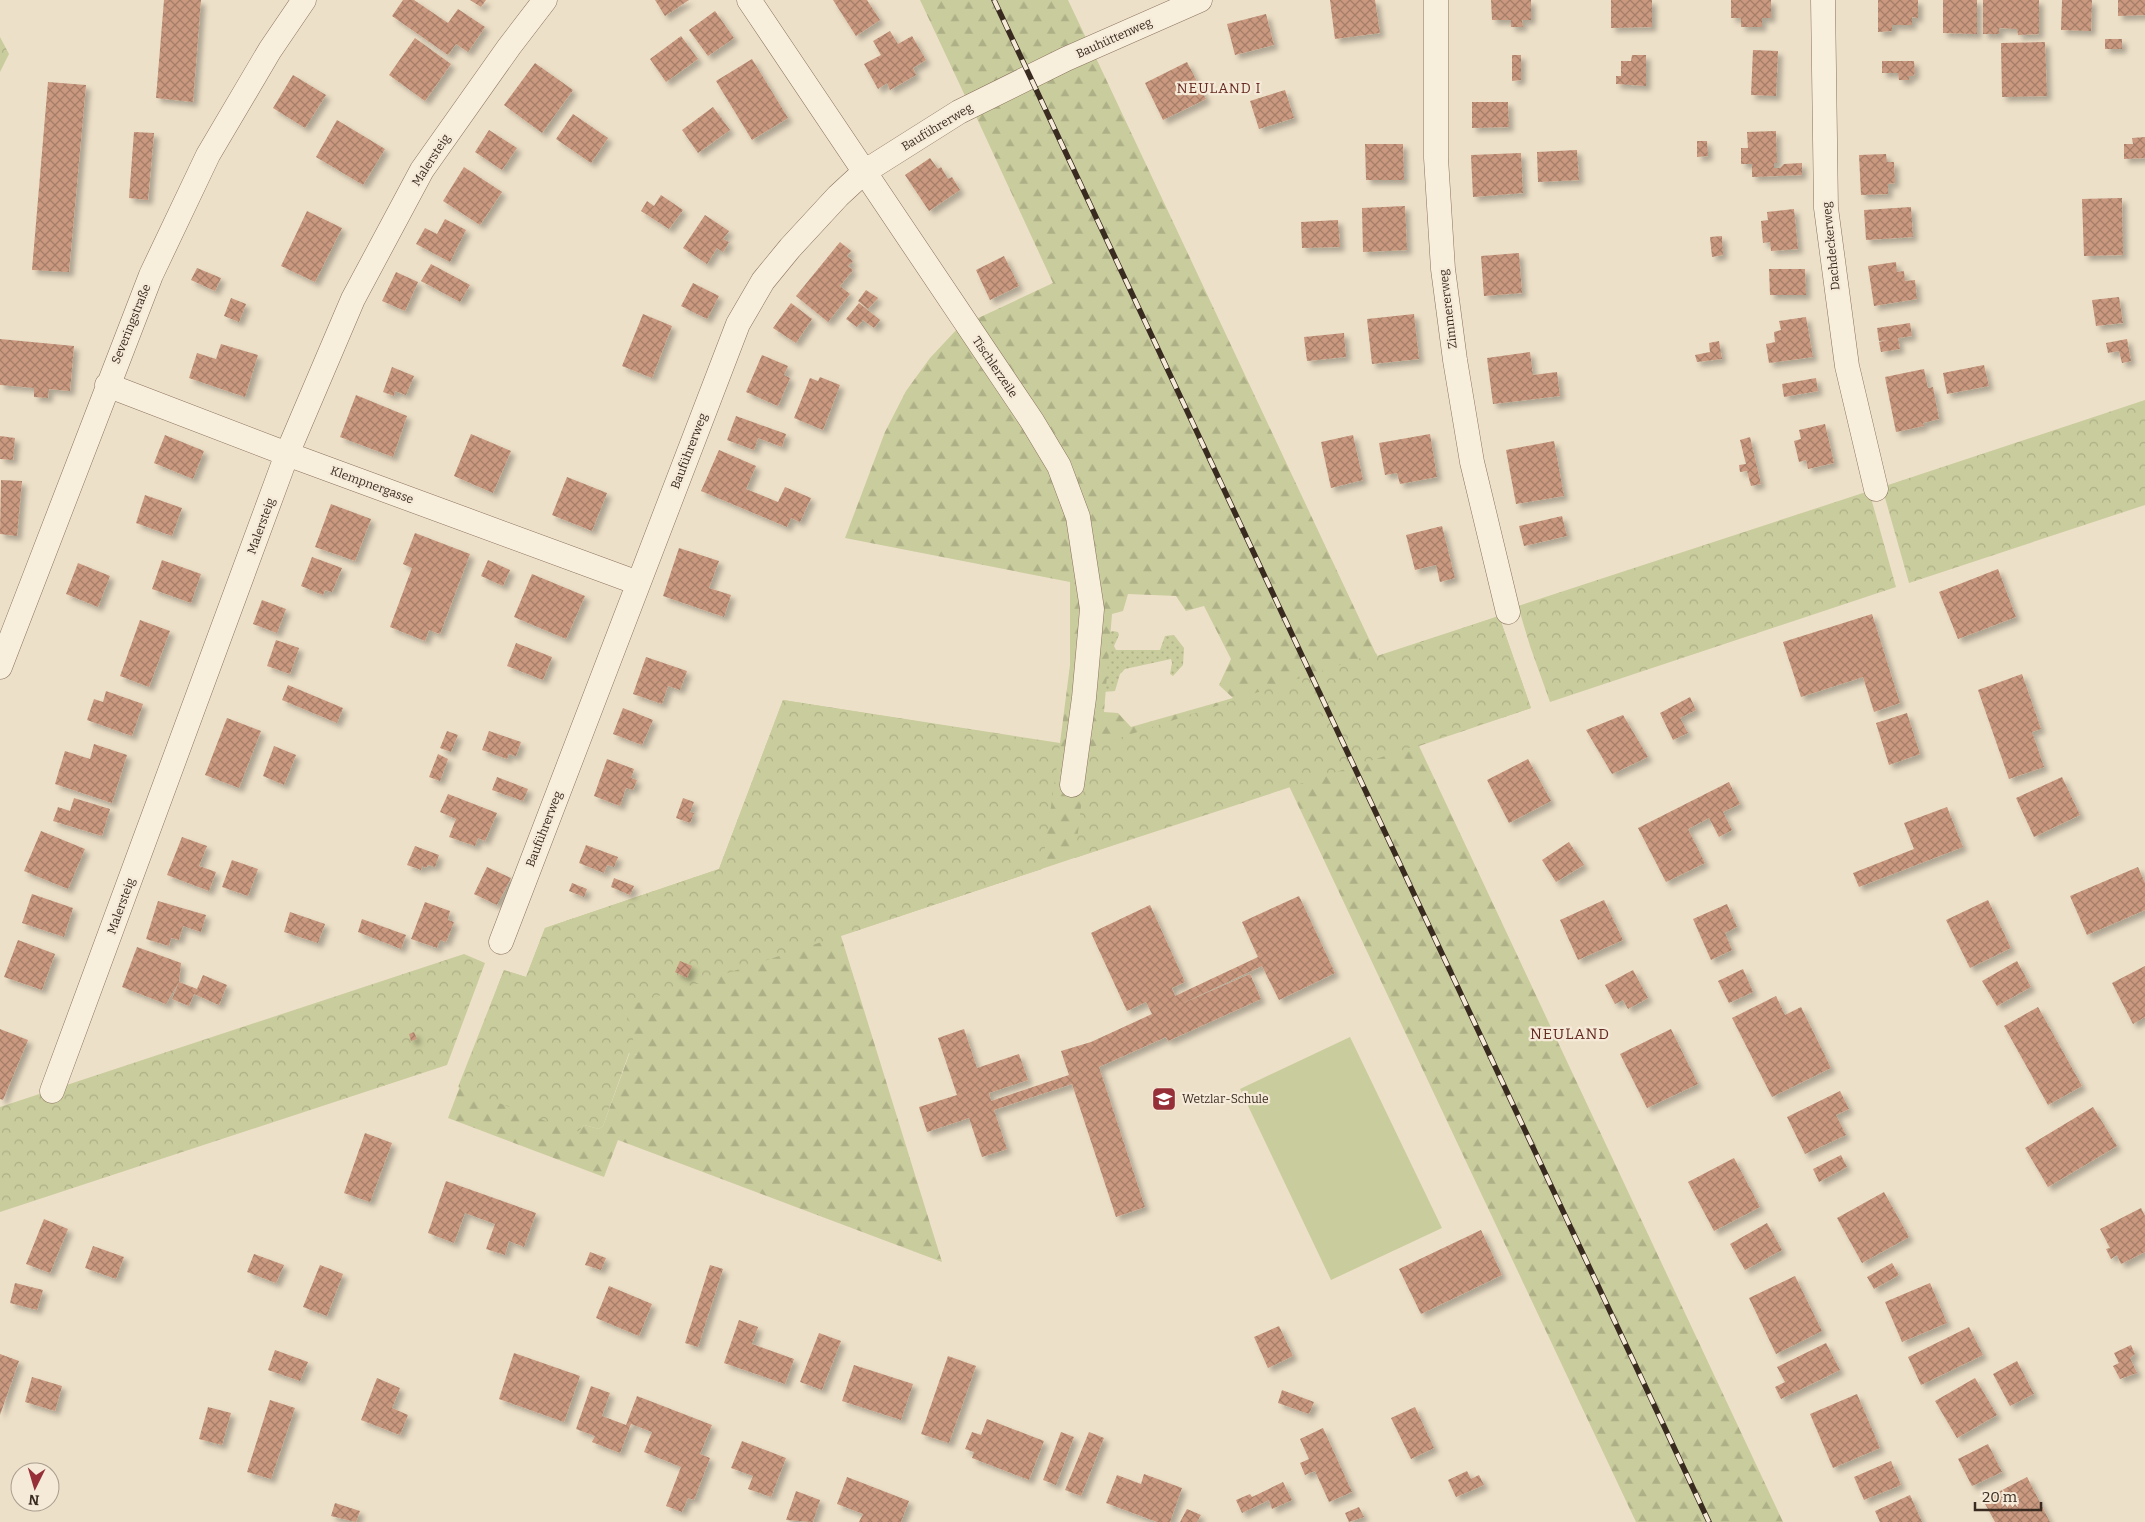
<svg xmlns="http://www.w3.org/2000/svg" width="2145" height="1522" viewBox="0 0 2145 1522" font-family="Bitter,serif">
<defs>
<pattern id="grass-dots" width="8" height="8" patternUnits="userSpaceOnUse" patternTransform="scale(1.25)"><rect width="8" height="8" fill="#c9cc9c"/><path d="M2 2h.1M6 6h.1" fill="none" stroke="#adaf86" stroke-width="1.8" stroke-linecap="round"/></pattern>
<pattern id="forest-firs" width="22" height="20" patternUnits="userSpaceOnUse" patternTransform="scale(1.25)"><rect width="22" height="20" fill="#c9cc9c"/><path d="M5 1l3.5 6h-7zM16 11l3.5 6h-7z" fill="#adaf86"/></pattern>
<pattern id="park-crowns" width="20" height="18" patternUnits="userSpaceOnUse" patternTransform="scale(1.25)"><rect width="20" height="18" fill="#c9cc9c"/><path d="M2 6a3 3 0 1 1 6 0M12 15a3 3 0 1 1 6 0" fill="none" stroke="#adaf86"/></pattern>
<pattern id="building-cross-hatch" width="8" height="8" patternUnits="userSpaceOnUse" patternTransform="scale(1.25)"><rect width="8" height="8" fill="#ca997f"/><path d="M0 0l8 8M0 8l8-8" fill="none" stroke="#a57d68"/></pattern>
<filter id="shadow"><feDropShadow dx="4.5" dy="4.5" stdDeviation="2.5" flood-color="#0004"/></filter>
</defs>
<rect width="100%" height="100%" fill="#ede0c8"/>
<path fill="url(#grass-dots)" d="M1113,631L1118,632L1119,635L1114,646L1116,650H1160L1165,636L1174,635L1184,648L1183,665L1173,676L1170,674L1172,663L1171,659L1125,669L1120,674L1115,691L1103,692L1109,632Z"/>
<path fill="url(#forest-firs)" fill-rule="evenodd" d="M920,0H1068L1087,40L967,100Z
M1096,58L1377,656L1499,616L1531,708L1419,746L1783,1522H1636L1289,786L841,936L942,1262L618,1140L604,1177L448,1118L504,970L526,977L545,928L719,869L783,700L1060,743L1070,665V582L845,538L885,432L906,391L930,358L959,327L1053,283L974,112ZM1128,594L1176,596L1186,611L1204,606L1231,659L1219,685L1233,698L1131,727L1118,713L1104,712L1112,614L1123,611ZM619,983L636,1055L630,1052L603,1126L599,1129L584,1125L581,1129Z"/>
<path fill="url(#park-crowns)" d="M0,37L9,54L0,72Z
M2145,400V505L1909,583L1882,487Z
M1869,491L1896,587L1550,702L1530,646L1518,606Z
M1499,616L1531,708L1075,858L1083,789L1092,747L1376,653L1378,657Z
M783,700L1060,744L1042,869L625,1007L637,1055L629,1053L603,1126L599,1129L584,1125L579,1131L574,1132L458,1087L504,970L526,977L545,928L719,869Z
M464,954L485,963L447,1065L0,1212V1107Z"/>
<path fill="#c9cc9c" d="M1350,1037L1442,1228L1331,1280L1240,1089Z"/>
<path fill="url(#building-cross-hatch)" filter="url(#shadow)" d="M164,0H201L193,102L156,98Z
M403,0H414L448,23L458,9L485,27L468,52L456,44L448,55L392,16Z
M470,0H486L481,7Z
M655,0H689L665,16Z
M833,0H867L880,20L856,36Z
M1330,0H1375L1380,33L1335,39Z
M1491,0H1531V20H1522L1523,27H1511V20H1492Z
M1611,0H1652V27L1611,28Z
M1731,0H1771V18H1762V27H1741V18H1731Z
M1878,0H1918V18L1912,17V25H1892V31L1878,32Z
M1943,0H1977V34L1943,33Z
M1983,0H2039V34L2018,35L2017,29L1999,28V34H1983Z
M2062,0H2092L2091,31L2061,30Z
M2118,0H2145V15L2118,16Z
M715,11L734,38L708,56L689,30Z
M1266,14L1274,45L1235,55L1227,24Z
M890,31L898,44L912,36L926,60L913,68L916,75L890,90L887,83L878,89L864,64L881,55L873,41Z
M681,36L698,59L666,82L650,59Z
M415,38L451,64L425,101L389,75Z
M2105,39H2122V49H2105Z
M2045,42L2047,96L2002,97L2001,43Z
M1753,50L1778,51L1776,96L1751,95Z
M1512,55H1521V80L1512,81Z
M1632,55H1646V86L1616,84V76H1621V61H1631Z
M752,59L788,118L752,140L716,81Z
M1882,61H1914L1915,73L1913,76H1909V80H1899L1898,73H1882Z
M1187,62L1206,99L1163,120L1145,83Z
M535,63L573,90L542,133L504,105Z
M293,75L326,95L305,128L273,108Z
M48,82L86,85L69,272L32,270Z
M1285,90L1294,118L1259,129L1250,101Z
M1472,102H1508L1509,127L1472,128Z
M713,107L730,130L698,153L682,130Z
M573,114L608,138L591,163L556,139Z
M337,120L385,149L363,185L316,157Z
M489,130L517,148L502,170L475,152Z
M1776,131L1777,163H1774V168H1780L1784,164L1802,163V175L1752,177V164H1741V148H1748L1747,132Z
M134,132L154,133L148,200L129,198Z
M2145,137V158L2124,159V144H2133L2132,138Z
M1697,141H1707L1708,156L1697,157Z
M1365,144H1403L1404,180H1366Z
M1577,150L1579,180L1538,182L1537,152Z
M1521,153L1523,193L1473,197L1471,155Z
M1886,154L1887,162H1894L1895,183L1888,184V194L1861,195L1859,155Z
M930,158L938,169L941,167L948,179L952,177L960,190L929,211L905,175Z
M464,167L502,192L480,225L443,201Z
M661,195L683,210L669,229L641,211L647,201L654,206Z
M2122,198L2123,255L2084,256L2082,199Z
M1405,206L1407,250L1363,252L1362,208Z
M1911,207L1913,237L1866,240L1864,210Z
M1794,209L1798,249L1771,251L1770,242L1763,243L1761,221L1768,220L1767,212Z
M307,211L342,228L315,282L281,266Z
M705,215L729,231L723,239L729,242L723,252L717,248L707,264L683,248Z
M445,219L466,230L450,262L416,244L425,228L437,234Z
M1338,220L1340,247L1302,248L1301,222Z
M1722,236L1723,255L1712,257L1710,237Z
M840,242L851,251L847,256L853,261L848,266L853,270L840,286L850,294L828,322L796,296Z
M1519,253L1522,293L1484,296L1481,256Z
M1004,256L1019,286L990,300L976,270Z
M1896,262L1897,272L1904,271L1905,281L1915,280L1917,299L1874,306L1868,266Z
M431,264L470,285L460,302L421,281Z
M197,268L221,278L215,291L191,280Z
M1769,269H1805L1806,295H1770Z
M396,272L418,282L405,311L382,301Z
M693,283L719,296L707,319L681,306Z
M866,290L878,298L868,309L858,301Z
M2119,297L2123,323L2096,326L2092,300Z
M231,298L246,304L239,322L224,316Z
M791,303L812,319L796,343L773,328Z
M859,303L880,320L874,328L863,320L857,327L846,319Z
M643,314L672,326L652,378L622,366Z
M1414,314L1419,359L1372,364L1367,319Z
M1806,317L1813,357L1769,363L1766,344L1775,342L1774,332L1781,330L1779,321Z
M1910,323L1912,336L1898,338L1900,349L1881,352L1879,342L1887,340L1879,341L1877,328Z
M1344,333L1346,357L1307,361L1304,337Z
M0,339L74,346L70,391L49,389L48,398L34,397V388L0,385Z
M2127,339L2131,361L2122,363L2119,351L2108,353L2106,343Z
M1719,341L1722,359L1697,362L1695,355L1710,352L1709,343Z
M221,344L258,355L245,397L189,378L197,353L216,359Z
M1530,352L1533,375L1557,372L1560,396L1493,404L1487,358Z
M762,355L788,366L784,375L790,378L778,406L746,392Z
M1984,365L1989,386L1947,394L1943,373Z
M392,367L414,376L406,395L395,391L394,396L383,392Z
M1924,369L1928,388L1933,387L1939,419L1923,423L1924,426L1896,432L1885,377Z
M820,377L840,385L823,430L794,418L810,378L818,381Z
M1816,378L1818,391L1784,397L1782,384Z
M356,395L407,416L393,457L340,437Z
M736,416L786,434L782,447L758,438L754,450L727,440Z
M1825,424L1834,463L1808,469L1806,460L1799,462L1794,441L1801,439L1799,430Z
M471,434L511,451L493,493L454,476Z
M1430,434L1437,477L1400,484L1397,473L1385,475L1379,443Z
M165,435L204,451L193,479L154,463Z
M1353,435L1363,480L1331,488L1321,442Z
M0,436L15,438L13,460L0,459Z
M1750,437L1761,484L1751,486L1747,471L1740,472L1739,465L1746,464L1740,440Z
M1554,441L1564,496L1516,504L1506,450Z
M719,450L756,466L746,489L778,502L785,487L811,498L800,522L791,518L787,527L701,491Z
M567,477L607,493L592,531L552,515Z
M1,480L22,481L17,536L0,534Z
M145,495L182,508L172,536L136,523Z
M331,504L371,519L355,561L315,547Z
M1562,516L1567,536L1524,546L1519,526Z
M1442,526L1455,578L1440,582L1436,565L1415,570L1406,535Z
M415,533L470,554L440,634L429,630L425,641L390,627L412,568L403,564Z
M679,548L719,561L709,588L731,595L724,617L663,596Z
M312,557L342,568L332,592L325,590L323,595L301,586Z
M162,560L201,574L191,603L152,589Z
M488,560L510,570L503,586L481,576Z
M78,563L110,576L98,607L66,594Z
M1998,569L2016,617L1958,639L1939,592Z
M532,574L585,596L566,639L514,617Z
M262,600L286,609L277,633L253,624Z
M1872,614L1900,703L1874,712L1863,677L1801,697L1783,642Z
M140,620L170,631L149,687L120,676Z
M276,640L299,648L290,674L267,666Z
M516,643L552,657L543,680L507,666Z
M646,657L687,671L680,690L668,686L662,704L633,694Z
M2022,674L2041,729L2032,732L2044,767L2009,779L1978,690Z
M288,685L343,708L337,723L282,700Z
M106,691L143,704L132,736L87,720L94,699L103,702Z
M1690,697L1696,710L1680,718L1688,733L1673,740L1660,713Z
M623,708L653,720L642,745L613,734Z
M1907,713L1920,754L1889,765L1876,723Z
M1623,715L1648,757L1612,774L1586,730Z
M227,718L261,731L239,788L205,775Z
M447,731L458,735L451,752L440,748Z
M489,731L521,742L516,756L509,754L507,759L482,750Z
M94,744L127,755L112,803L55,784L65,751L90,759Z
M274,746L296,755L284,785L263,776Z
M438,754L448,759L440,781L429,777Z
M607,759L634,769L631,778L637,780L633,790L626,788L620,806L594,796Z
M1528,759L1551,801L1509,823L1487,780Z
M497,777L528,789L523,801L492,790Z
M2062,777L2080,815L2034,837L2016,798Z
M1729,782L1740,804L1723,812L1732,830L1719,837L1709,818L1688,829L1705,863L1666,882L1638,828Z
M448,794L497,813L485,841L478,838L475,846L449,837L456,819L440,812Z
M74,798L110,809L102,836L53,821L58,807L70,811Z
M683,798L694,802L690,812L694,813L690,823L676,818Z
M1947,807L1963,847L1859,887L1853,873L1914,849L1904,823Z
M41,831L85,849L68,889L24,871Z
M182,837L207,846L199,866L216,872L209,891L167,875Z
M1569,842L1584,865L1556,882L1542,860Z
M586,845L618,857L614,867L607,865L604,873L579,863Z
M415,846L439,855L435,867L428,865L426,868L422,866L421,870L407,865Z
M232,860L258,869L248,896L222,887Z
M487,867L511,878L497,905L474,894Z
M2138,867L2145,883V910L2087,935L2070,896Z
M614,878L634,886L630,895L611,887Z
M572,883L587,889L584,897L569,891Z
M32,894L73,908L64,937L22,923Z
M1299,896L1335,973L1279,1000L1262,966L1179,1005L1250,974L1261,999L1168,1041L1166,1037L1099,1067L1145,1207L1116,1217L1072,1084L994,1110L1007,1149L982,1157L969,1118L927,1132L919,1107L957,1095L938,1038L964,1029L977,1068L1019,1054L1028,1080L989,1093L991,1101L1069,1075L1061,1051L1091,1042L1152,1014L1146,1002L1127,1011L1091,933L1150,905L1185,982L1172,988L1175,996L1258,957L1242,922Z
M1604,900L1623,940L1578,960L1560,920Z
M1988,900L2011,948L1970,968L1946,920Z
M158,901L206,915L201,932L183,926L179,940L171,938L169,946L146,939Z
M425,902L450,911L448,920L454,922L446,942L440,940L437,948L411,939Z
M1727,904L1737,927L1725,933L1732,950L1711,960L1693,919Z
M290,912L325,924L318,943L284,932Z
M362,919L406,935L401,949L358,932Z
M18,940L55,954L42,990L4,977Z
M137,947L181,963L179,982L197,989L203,975L227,985L219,1005L194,994L189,1006L172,999L179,982L166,1004L122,987Z
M680,961L692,966L687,978L675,972Z
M2017,961L2031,987L1997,1006L1982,981Z
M2145,966V1017L2133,1024L2112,983Z
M1743,969L1753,992L1729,1003L1718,981Z
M1633,970L1648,998L1628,1009L1623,1000L1615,1004L1605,985Z
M1776,996L1785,1015L1801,1007L1831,1068L1772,1097L1732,1018Z
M2038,1007L2082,1086L2048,1105L2004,1026Z
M0,1029L28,1040L3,1100L0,1099Z
M1671,1029L1698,1084L1647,1108L1620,1054Z
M414,1032L417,1039L411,1041L409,1034Z
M1840,1091L1849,1109L1836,1115L1846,1135L1805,1154L1787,1117Z
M2093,1107L2117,1146L2048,1187L2025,1148Z
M365,1133L392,1143L370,1202L344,1193Z
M1841,1155L1847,1167L1819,1182L1813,1169Z
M1734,1158L1760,1207L1714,1231L1688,1182Z
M446,1181L536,1213L524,1247L509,1241L505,1255L486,1249L495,1224L465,1213L454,1243L428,1233Z
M1884,1192L1909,1237L1862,1263L1837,1218Z
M2141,1208L2145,1216V1252L2121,1264L2117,1255L2111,1259L2106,1249L2110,1248L2100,1229Z
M44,1219L68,1229L50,1273L26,1264Z
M1767,1223L1782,1250L1745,1270L1730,1244Z
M1481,1230L1502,1275L1421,1314L1399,1269Z
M93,1246L124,1257L116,1279L85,1268Z
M590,1252L606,1258L601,1270L585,1265Z
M254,1254L284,1265L276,1283L247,1272Z
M1892,1263L1899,1275L1874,1289L1867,1277Z
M320,1265L343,1274L327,1316L303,1307Z
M710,1265L723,1269L698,1347L685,1343Z
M1795,1276L1822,1331L1776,1354L1749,1298Z
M15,1283L43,1290L37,1310L10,1303Z
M1930,1283L1947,1323L1902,1342L1885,1302Z
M609,1286L652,1304L639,1336L596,1318Z
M739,1320L758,1327L752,1344L794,1359L785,1384L724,1363Z
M1279,1326L1293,1356L1268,1368L1254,1337Z
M1969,1327L1983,1355L1921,1385L1908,1357Z
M819,1333L841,1341L822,1390L800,1382Z
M1826,1343L1840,1370L1781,1399L1775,1387L1785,1382L1777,1367Z
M2131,1345L2135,1354L2130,1358L2137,1373L2120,1379L2113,1366L2119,1363L2114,1353Z
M275,1350L308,1362L300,1381L268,1370Z
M514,1353L580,1376L564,1422L499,1399Z
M0,1354L19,1361L0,1415Z
M948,1356L976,1366L949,1443L921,1434Z
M2017,1361L2034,1394L2010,1406L1993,1374Z
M854,1365L913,1384L901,1420L842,1401Z
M32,1377L62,1386L55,1411L25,1402Z
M377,1378L400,1388L392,1408L408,1415L400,1435L361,1420Z
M1975,1378L1997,1415L1957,1438L1935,1401Z
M591,1386L610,1393L602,1416L626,1425L637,1396L712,1425L700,1454L710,1458L694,1500L688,1498L682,1512L666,1506L681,1467L644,1452L652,1432L631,1424L620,1453L592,1442L595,1436L576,1429Z
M1282,1390L1314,1402L1309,1414L1278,1403Z
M1857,1394L1880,1448L1833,1468L1810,1414Z
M270,1400L295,1408L271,1479L247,1472Z
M208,1407L231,1413L222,1445L199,1439Z
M1415,1407L1434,1448L1411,1459L1391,1418Z
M987,1419L1044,1441L1029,1480L972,1458L974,1452L965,1449L972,1432L981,1435Z
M1323,1428L1352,1492L1329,1502L1315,1471L1305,1475L1300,1463L1309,1459L1300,1439Z
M1061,1432L1074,1437L1056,1485L1043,1480Z
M1089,1432L1104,1438L1081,1496L1065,1490Z
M742,1441L786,1458L771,1497L748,1489L753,1476L731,1468Z
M1988,1444L2002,1472L1972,1486L1958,1459Z
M1891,1461L1901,1485L1864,1500L1854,1477Z
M1467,1471L1471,1479L1479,1475L1484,1485L1456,1497L1448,1480Z
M1144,1474L1182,1488L1170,1522H1157L1106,1503L1117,1475L1141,1484Z
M847,1477L909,1501L901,1522H859L863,1514L837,1504Z
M2027,1477L2050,1522H1995L1983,1500Z
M1283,1482L1292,1500L1272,1509L1269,1500L1242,1513L1236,1500L1250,1494L1252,1497Z
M796,1491L820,1500L813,1522L786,1520Z
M1910,1495L1922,1522H1880L1875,1511Z
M335,1503L360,1511L356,1522L331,1516Z
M1359,1507L1364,1517L1349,1522L1345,1513Z
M1187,1509L1201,1515L1197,1522H1180Z"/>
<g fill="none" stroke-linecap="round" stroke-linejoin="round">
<defs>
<path id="minor" d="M749,0L1032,421L1059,466L1078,517L1092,609L1084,698L1072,785
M1436,0V158L1443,269L1455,360L1472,462L1508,612
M1823,0L1826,208L1847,366L1876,489
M107,385L287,454L638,583
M0,667L151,275L208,155L270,50L304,0
M501,942L738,324L763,281L790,248L838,196L864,172L959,112L1066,59L1200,0
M52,1091L287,454L353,299L422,170L509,47L545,0"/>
</defs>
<use href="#minor" stroke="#89725d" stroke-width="25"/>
<use href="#minor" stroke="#f8eedc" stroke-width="24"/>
<defs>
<path id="rail" d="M994,0L1709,1522"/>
</defs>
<use href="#rail" stroke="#3a2b21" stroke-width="5.5"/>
<use href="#rail" stroke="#f5ead8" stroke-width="4" stroke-dasharray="11" stroke-linecap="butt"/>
</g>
<defs>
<symbol id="school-square" viewBox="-11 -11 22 22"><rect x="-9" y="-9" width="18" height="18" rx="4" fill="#962f37" stroke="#f5ead8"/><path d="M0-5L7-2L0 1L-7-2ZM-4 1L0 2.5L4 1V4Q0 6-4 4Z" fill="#fff"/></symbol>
</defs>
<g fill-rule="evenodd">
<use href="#school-square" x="1150" y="1085" width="28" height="28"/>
</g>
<g text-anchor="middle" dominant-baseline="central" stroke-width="4.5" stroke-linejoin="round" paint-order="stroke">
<g font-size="12" fill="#3a2b21" stroke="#f5ead8">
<text transform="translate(1114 38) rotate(-24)">Bauhüttenweg</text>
<text transform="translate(937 127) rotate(-31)">Bauführerweg</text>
<text transform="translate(431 160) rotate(-57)">Malersteig</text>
<text transform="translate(1831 246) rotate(-96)">Dachdeckerweg</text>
<text transform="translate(1448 309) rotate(-97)">Zimmererweg</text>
<text transform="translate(131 324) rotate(-68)">Severingstraße</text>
<text transform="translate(995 367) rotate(56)">Tischlerzeile</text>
<text transform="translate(689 451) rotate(-69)">Bauführerweg</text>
<text transform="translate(372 485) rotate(20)">Klempnergasse</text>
<text transform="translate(261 526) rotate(-70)">Malersteig</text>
<text transform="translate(544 829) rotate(-69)">Bauführerweg</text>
<text transform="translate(121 906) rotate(-70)">Malersteig</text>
</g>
<g font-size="12" fill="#3a2b21" stroke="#f5ead8" text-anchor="start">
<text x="1182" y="1099">Wetzlar-Schule</text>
</g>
<g font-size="14" letter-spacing="1" fill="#652b21" stroke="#f5ead8">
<text x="1219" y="88">NEULAND I</text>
</g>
<g font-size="15" letter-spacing="1" fill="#652b21" stroke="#f5ead8">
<text x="1570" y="1034">NEULAND</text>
</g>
</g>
<g transform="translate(35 1487) rotate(185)"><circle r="24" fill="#f5ead8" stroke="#aa9e8f"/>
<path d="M0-4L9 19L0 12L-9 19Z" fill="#962f37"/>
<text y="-8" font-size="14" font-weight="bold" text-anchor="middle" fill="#3a2b21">N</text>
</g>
<path d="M1975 1502v8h66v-8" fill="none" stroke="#3a2b21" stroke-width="2.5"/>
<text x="1982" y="1502" font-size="15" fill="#3a2b21" stroke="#f5ead8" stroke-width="4" paint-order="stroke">20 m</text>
</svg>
